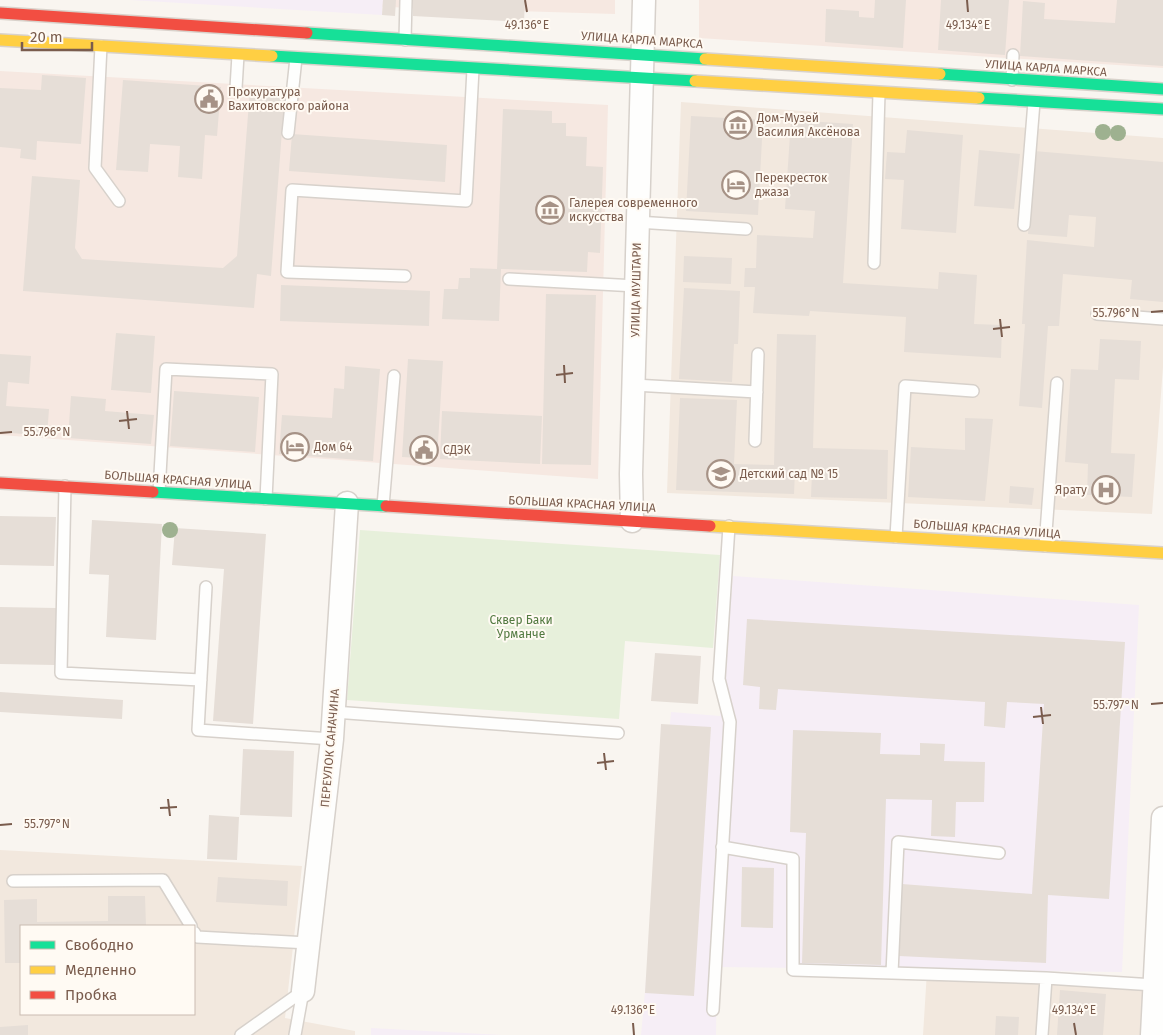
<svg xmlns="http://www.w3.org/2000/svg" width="1163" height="1035" viewBox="0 0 1163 1035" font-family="'Fira Sans',sans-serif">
<rect width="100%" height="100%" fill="#f9f5f0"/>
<path fill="#f2e8de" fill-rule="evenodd" d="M681,102L1163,138V367L1152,514L667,493Z
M0,850L302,866L285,1018L355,1031V1035H0ZM21,926H194V1014H21Z
M927,971L1163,989V1035H923Z"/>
<path fill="#f6e8e1" d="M159,0H615V14Z
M699,0H1163V68L699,38Z
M0,71L608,105L598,479L0,435Z"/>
<path fill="#f6eef6" d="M130,0H383L382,15Z
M733,576L1139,605L1122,972L717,967L716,1035H641L671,712L720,716Z
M371,1028L502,1035H371Z"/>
<path fill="#e7f0db" d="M360,530L720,555L713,648L625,641L619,719L347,700Z"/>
<path fill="#e6ded7" d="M383,0H396L395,16L382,15Z
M413,0H525L524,22L413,16Z
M875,0H906L903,48L825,42L826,9L859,11V17L874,18Z
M941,0H1009L1005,55L938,50Z
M1117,0H1163V66L1020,56L1023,1L1045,3L1044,19L1115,23Z
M42,75L86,78L81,144L37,141L36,160L20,158L21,149L0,147V88L41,90Z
M123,80L221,87L217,136L205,135L202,179L178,177L180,146L150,144L148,172L116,170Z
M250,89L285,91L271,276L257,274L254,308L23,291L32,176L80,180L75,248L82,259L223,268L237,256Z
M503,109L552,111V123H566V136L587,137L586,166L603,167L600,253L588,252L587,272L501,269L499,321L442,319L444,289H458L459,278H470V268L497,269Z
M691,116L763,120L758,215L686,211Z
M791,120L853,124L843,283L938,289L939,272L977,275L974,324L1002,325L1001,358L904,352L906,317L810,311L809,316L753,313L755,287H744L745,268H756L757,235L813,238L815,211L785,209Z
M907,130L963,135L956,233L901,229L904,180L885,179L887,152L905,153Z
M292,134L447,145L445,182L289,171Z
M979,150L1020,154L1014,209L974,206Z
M1034,151L1163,162V302L1130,299L1132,280L1063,274L1059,326H1048L1042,408L1019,406L1025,324H1022L1027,240L1094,247L1096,217L1069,215L1067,237L1028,234Z
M684,256L732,258L731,284L683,282Z
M281,285L430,291L429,326L280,321Z
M684,288L740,291L738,344H734L732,382L679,379Z
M546,294L596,295L591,465L542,464Z
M116,333L155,336L151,393L111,390Z
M777,334L816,335L813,448L888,450L887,499L811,497L812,472L795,471L794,494L676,490L680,398L737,400L734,464L774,465Z
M1100,339L1141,341L1139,380L1115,379L1111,453L1135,454L1132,497L1087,495L1088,464L1065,462L1071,369L1098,370Z
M0,354L31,356L29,384L8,382L6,406L49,409L47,436L0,432Z
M408,359L443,361L437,459L402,457Z
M345,366L380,369L373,461L279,454L282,415L332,418L334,388L344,389Z
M174,391L259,397L255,452L170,446Z
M71,396L106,399L105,411L154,415L151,444L68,438Z
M442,411L542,416L540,464L440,459Z
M965,418L993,419L985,501L908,497L911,447L965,450Z
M1010,486L1034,488L1032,505L1009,503Z
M0,516L56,517L54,566L0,565Z
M92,520L162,524L156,640L106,637L109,575L89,574Z
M175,528L266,534L253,724L213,721L224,569L172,565Z
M0,607L56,608L55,665L0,664Z
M747,619L1125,642L1109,899L1048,895L1046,963L899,956L902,884L1032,894L1044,704L1007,702L1005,728L984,726L985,702L778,689L776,710L759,709L760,687L743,685Z
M655,653L701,656L698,704L651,701Z
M0,692L123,700L122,719L0,712Z
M661,724L711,727L694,996L645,993Z
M793,730L881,733L880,754L920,755V743L945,744L944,761L985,762L984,802H956L955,837L931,836L932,800L886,799L881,965L802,963L806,833L790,832Z
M243,749L294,751L292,817L240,815Z
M209,815L239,817L237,860L207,859Z
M742,867L774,868L773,928L741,927Z
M218,877L288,881L287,906L216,902Z
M108,896H145L146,926H21V963H5L4,900L37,899V922L108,921Z
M1060,990L1106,994L1103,1035H1057Z
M996,1016L1019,1017L1018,1035H995Z
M28,1025V1035H0V1027Z"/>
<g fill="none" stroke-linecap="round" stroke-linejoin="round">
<defs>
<path id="lane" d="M405,40L406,0
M101,46L95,168L119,201
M1012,80L1013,55
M236,88L238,55
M288,133L296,58
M637,222L746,229
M1024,225L1034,102
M874,263L879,93
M405,276L287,272L292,190L466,201L473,69
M509,279L636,286
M1097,314L1163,319
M634,385L757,392
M755,441L758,354
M65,486L61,673L201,680
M159,492L166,369L272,374L266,499
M383,506L394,376
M896,537L905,386L973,391
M1045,546L1057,383
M206,587L198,730L332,739
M334,712L618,733
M722,847L793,859V970L892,973
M999,853L898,842L892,973L1046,978
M13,881L163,880L191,926
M194,932L197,937L308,943
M713,1010L730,722L719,679L729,526
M241,1035L303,991
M295,1035L303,991
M1042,1035L1046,978L1154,985"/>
<path id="street" d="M632,521L631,474L644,0
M303,991L332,739L347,503
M1152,1035L1163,818"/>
<path id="fast" d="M307,33L705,59
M272,56L695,81
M940,74L1163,89
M979,98L1163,109
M153,492L386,506"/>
<path id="slow" d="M0,40L272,56
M705,59L940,74
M695,81L979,98
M710,526L1163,553"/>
<path id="jam" d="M0,13L307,33
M0,483L153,492
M386,506L710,526"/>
</defs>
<use href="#lane" stroke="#d7d1cb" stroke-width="14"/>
<use href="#street" stroke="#d7d1cb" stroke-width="25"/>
<use href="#fast" stroke="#d9d2cb" stroke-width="14"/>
<use href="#slow" stroke="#d9d2cb" stroke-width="14"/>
<use href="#jam" stroke="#d9d2cb" stroke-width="14"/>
<use href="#lane" stroke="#fefefd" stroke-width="11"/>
<use href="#street" stroke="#fefefd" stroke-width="22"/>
<use href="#fast" stroke="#16e098" stroke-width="11"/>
<use href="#slow" stroke="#ffcf43" stroke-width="11"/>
<use href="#jam" stroke="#f24e42" stroke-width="11"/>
</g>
<g fill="#9eb190">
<circle cx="1103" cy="132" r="8"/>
<circle cx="1118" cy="133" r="8"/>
<circle cx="170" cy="530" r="8"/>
</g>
<path fill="none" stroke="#7a5c4d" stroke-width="2" d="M525,0L527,12M967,0L968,12M1151,312L1163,311M1000,319L1002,337M993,329L1010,327M564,365L565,383M556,375L573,373M127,411L129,429M119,421L137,419M0,433L12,432M1151,704L1163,703M1041,707L1043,724M1033,717L1051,715M604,753L606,770M597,763L614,761M168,799L170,816M160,808L177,807M0,825L12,824M633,1023L634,1035M1074,1023L1076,1035"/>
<defs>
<symbol id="civic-ring" viewBox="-11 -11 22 22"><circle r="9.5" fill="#fffaf3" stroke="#a69286" stroke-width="1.5"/><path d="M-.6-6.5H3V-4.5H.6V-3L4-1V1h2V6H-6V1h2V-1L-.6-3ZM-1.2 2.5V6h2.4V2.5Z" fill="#a69286"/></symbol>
<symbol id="museum-ring" viewBox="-11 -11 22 22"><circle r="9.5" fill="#fffaf3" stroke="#a69286" stroke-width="1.5"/><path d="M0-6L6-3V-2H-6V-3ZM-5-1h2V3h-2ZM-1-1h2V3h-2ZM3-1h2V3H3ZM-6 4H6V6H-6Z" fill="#a69286"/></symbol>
<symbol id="hotel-ring" viewBox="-11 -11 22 22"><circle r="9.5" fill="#fffaf3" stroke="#a69286" stroke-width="1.5"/><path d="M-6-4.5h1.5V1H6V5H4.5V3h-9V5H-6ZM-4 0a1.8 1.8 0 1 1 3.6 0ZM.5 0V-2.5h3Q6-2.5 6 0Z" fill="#a69286"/></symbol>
<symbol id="school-ring" viewBox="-11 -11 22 22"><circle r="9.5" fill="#fffaf3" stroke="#a69286" stroke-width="1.5"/><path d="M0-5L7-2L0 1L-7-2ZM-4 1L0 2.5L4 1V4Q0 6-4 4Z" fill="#a69286"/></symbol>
<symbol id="hospital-ring" viewBox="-11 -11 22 22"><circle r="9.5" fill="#fffaf3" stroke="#a69286" stroke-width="1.5"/><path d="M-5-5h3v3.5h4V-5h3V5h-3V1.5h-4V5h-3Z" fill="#a69286"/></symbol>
</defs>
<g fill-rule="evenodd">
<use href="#civic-ring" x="193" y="83" width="32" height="32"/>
<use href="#museum-ring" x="722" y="109" width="32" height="32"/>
<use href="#hotel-ring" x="720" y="169" width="32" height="32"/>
<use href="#museum-ring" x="534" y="194" width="32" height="32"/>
<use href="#hotel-ring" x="279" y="431" width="32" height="32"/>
<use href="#civic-ring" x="408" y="434" width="32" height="32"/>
<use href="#school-ring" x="705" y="458" width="32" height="32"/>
<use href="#hospital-ring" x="1090" y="474" width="32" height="32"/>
</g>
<g text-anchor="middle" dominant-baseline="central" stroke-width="4" stroke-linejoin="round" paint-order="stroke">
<g font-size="12" fill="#7a5c4d" stroke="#fffaf3">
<text transform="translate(642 40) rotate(4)">УЛИЦА КАРЛА МАРКСА</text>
<text transform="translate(1046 68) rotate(4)">УЛИЦА КАРЛА МАРКСА</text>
<text transform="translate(636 290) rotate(-89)">УЛИЦА МУШТАРИ</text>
<text transform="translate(178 480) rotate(4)">БОЛЬШАЯ КРАСНАЯ УЛИЦА</text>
<text transform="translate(582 504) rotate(3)">БОЛЬШАЯ КРАСНАЯ УЛИЦА</text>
<text transform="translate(987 529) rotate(4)">БОЛЬШАЯ КРАСНАЯ УЛИЦА</text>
<text transform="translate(330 748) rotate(-85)">ПЕРЕУЛОК САНАЧИНА</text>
</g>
<g font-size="12" fill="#7a5c4d" stroke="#fffaf3" text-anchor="start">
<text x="228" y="92">Прокуратура<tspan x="228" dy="14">Вахитовского района</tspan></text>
<text x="757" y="118">Дом-Музей<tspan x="757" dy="14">Василия Аксёнова</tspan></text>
<text x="755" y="178">Перекресток<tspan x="755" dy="14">джаза</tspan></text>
<text x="569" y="203">Галерея современного<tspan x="569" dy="14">искусства</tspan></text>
<text x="314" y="447">Дом 64</text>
<text x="443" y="450">СДЭК</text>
<text x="740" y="474">Детский сад № 15</text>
<text x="1087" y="490" text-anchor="end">Ярату</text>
</g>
<g font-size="12" fill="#537a41" stroke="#fffaf3">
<text x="521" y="620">Сквер Баки<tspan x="521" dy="14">Урманче</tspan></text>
</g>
</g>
<g font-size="12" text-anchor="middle" fill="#7a5c4d" stroke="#fffaf3" stroke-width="4" stroke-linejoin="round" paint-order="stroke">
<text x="527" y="29">49.136°E</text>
<text x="968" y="29">49.134°E</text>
<text x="1116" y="317">55.796°N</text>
<text x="47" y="436">55.796°N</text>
<text x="1116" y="709">55.797°N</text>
<text x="47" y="828">55.797°N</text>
<text x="633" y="1014">49.136°E</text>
<text x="1074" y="1014">49.134°E</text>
</g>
<rect x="20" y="925" width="175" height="90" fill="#fffaf3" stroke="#cabbb1"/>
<rect x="30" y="941" width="25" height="8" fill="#16e098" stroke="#cabbb1"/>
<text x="65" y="950" font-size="15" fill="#7a5c4d">Свободно</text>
<rect x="30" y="966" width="25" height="8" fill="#ffcf43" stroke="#cabbb1"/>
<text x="65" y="975" font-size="15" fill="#7a5c4d">Медленно</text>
<rect x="30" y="991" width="25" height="8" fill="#f24e42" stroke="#cabbb1"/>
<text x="65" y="1000" font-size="15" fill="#7a5c4d">Пробка</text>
<path d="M22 42v8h70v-8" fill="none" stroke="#7a5c4d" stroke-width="2.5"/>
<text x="30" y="42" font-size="15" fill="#7a5c4d" stroke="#fffaf3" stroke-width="4" paint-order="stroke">20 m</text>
</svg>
